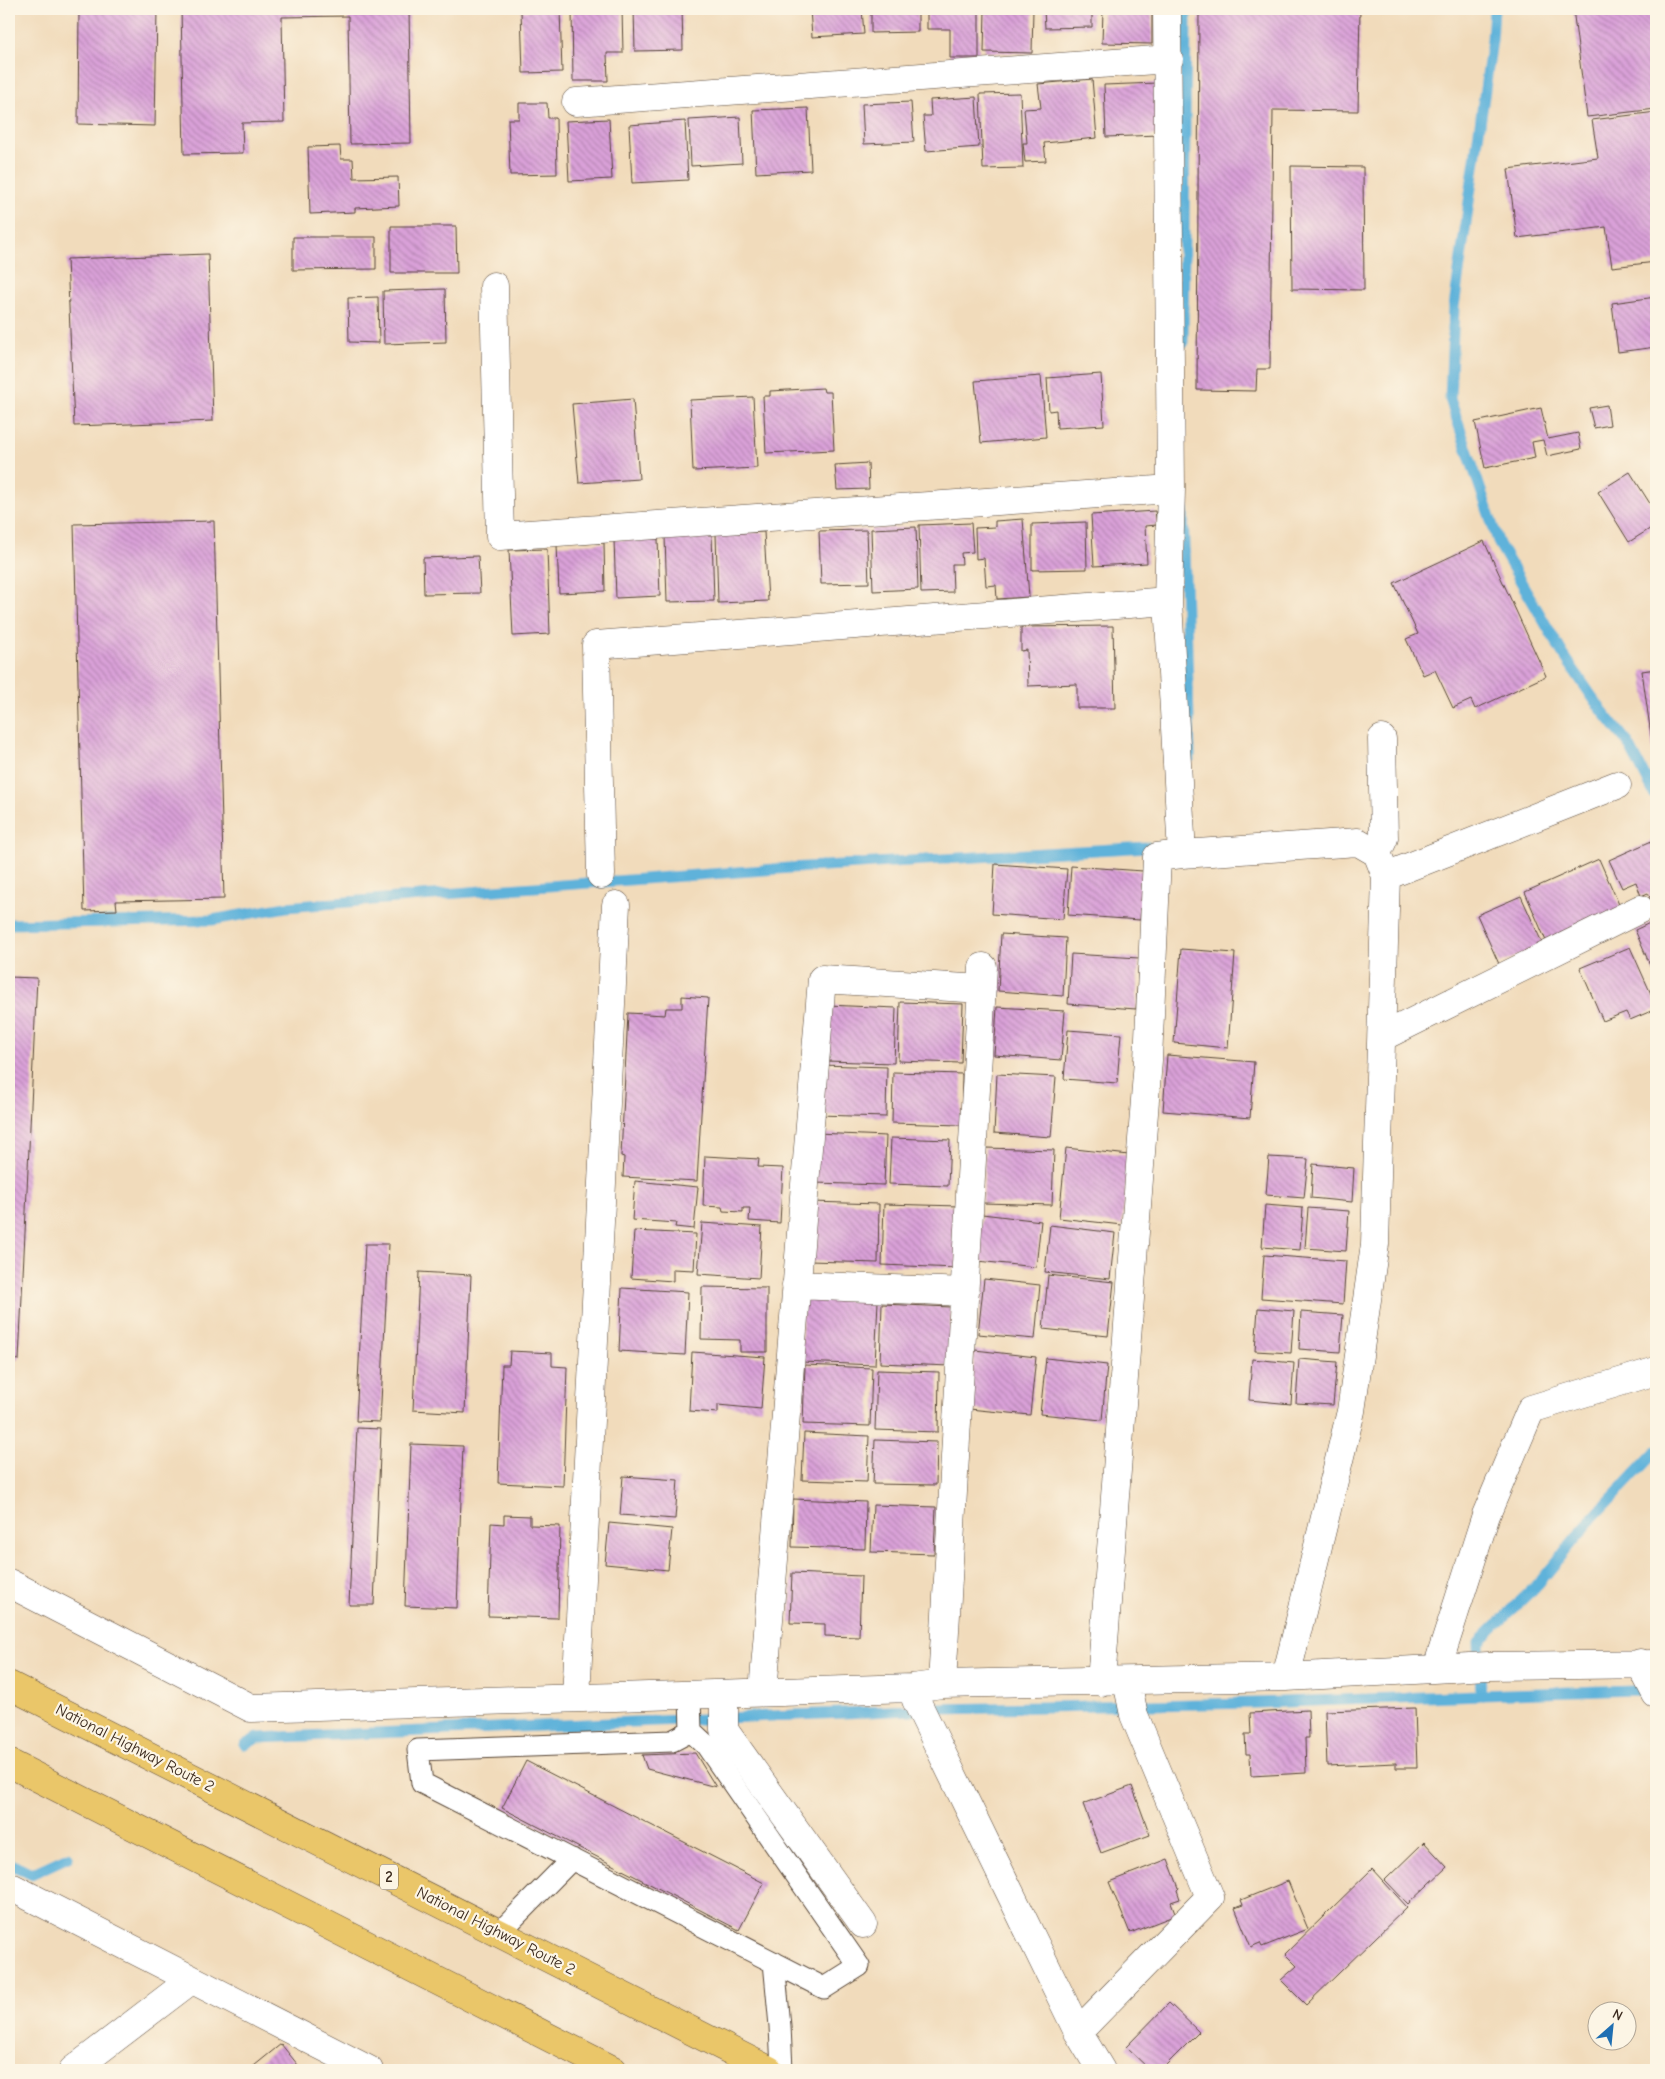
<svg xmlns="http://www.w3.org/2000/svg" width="1665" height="2079" viewBox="0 0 1665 2079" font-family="'Comic Neue',sans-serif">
<defs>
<pattern id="building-back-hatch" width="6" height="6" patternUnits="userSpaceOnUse" patternTransform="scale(1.25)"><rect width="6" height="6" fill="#daa1d9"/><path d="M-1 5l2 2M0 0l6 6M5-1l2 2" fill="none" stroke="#b283af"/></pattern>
</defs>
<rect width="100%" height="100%" fill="#fcf5e5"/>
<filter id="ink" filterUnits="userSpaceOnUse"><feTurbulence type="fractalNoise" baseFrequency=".02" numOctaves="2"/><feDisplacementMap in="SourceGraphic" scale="10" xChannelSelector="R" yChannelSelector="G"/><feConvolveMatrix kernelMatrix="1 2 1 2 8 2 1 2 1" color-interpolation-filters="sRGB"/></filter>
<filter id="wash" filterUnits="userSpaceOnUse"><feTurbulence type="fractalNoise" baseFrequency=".0096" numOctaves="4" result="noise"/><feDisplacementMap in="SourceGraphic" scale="20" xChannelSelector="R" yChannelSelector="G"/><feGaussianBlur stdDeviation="1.12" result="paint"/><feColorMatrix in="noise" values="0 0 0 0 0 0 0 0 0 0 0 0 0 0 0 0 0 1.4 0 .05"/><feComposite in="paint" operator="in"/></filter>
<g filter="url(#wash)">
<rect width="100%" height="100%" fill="#f1dbbb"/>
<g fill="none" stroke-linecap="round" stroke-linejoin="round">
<path stroke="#5eb2da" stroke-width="11" d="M1494,9L1492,40L1454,307L1450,399L1499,544L1563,654L1597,704L1628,743L1656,797
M1183,342L1186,9
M1183,510L1190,757
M9,924L212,920L286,907L482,891L790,868L1148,847
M1481,1695L1635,1690L1654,1692
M245,1745L257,1738L938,1709L1255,1703L1481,1695L1479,1642L1539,1583L1592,1519L1656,1451
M9,1863L31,1874L68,1857"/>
</g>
<g id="blocks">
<path fill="url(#building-back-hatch)" d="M79,9H157L155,126L78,124Z
M181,9H409L411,143L350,144L348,16L282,17L284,122L242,123L243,153L184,154Z
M560,9L562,72L523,73L521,11Z
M572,9H622L623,53H607L608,81H573Z
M634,9H682L683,50L635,51Z
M810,9H862L864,34L812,37Z
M871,9H918V32L871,33Z
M927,9H979V58H950V29H927Z
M985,9H1033L1032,53L984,52Z
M1044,9H1092V27L1045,28Z
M1103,9H1152V44L1102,43Z
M1199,9H1360L1358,111L1273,110L1270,369H1257L1256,391L1197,390Z
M1573,9H1656V109L1587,117Z
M1092,79L1097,138L1044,143L1046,161L1025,162L1023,143H1027L1024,109L1041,108L1038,84Z
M1157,83L1159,135L1106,137L1104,85Z
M1020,93L1023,168L983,169L980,94Z
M976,97L979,147L926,151L923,116H931L930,100Z
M911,102L914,142L864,144L862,104Z
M519,103H547L548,118H556L557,174L510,175L508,119H519Z
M808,108L811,170L756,173L753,110Z
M1656,112V262L1612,267L1606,227L1517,238L1508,169L1598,158L1592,120Z
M740,117L742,163L691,166L689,120Z
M609,119L612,179L569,181L566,121Z
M685,121L688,180L632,183L629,125Z
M340,146L341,159H353L354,178L398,177L399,206L355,208V212L310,214L308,147Z
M1291,166L1363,167L1364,290L1292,289Z
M391,226H456L457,273H391Z
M293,237H376V269L293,270Z
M208,254L213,421L74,426L67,259Z
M445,289L446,342L384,344L383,291Z
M378,297L379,343L349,342L348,298Z
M1656,297V347L1618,352L1612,303Z
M1101,374L1104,425L1057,428L1056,410L1049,411L1047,378Z
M1041,376L1046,437L981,443L975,381Z
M823,388L824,392H831L834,450L766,453L763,396H770V391Z
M753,397L757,468L693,471L690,400Z
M633,399L639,479L579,483L572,404Z
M1607,405L1610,425L1594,428L1589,408Z
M1541,408L1548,439L1578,433L1581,449L1547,456L1543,440L1532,442L1535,458L1485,468L1475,422Z
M868,463L869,489L837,490L835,465Z
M1630,472L1656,513V525L1629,542L1598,492Z
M1155,511L1157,525L1145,526L1147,563L1094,566L1091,515Z
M1023,519L1029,597L997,599L996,585L986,586L984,558L976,559L975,528L995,527V521Z
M214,521L224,899L116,901L117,910L84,911L74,524Z
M1086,522L1087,569L1032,570V524Z
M971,523L973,552L961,553L962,564H952L953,592L921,593L919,525Z
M916,527L918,589L873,591L871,529Z
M867,530L869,583L821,584L819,531Z
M764,532L768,601L718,603L716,534Z
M712,534L714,601L667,602L665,536Z
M658,539L660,596L616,598L614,540Z
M1484,541L1546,676L1475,709L1471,700L1453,708L1435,670L1423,675L1406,639L1418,634L1394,583Z
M604,543L605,591L559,593L557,545Z
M547,549L550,634L513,636L509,550Z
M478,556L480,593L424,594L423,558Z
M1113,626L1115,708H1077V684L1028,686L1027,650L1021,651V627Z
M1656,669V764H1655L1642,671Z
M1656,839V911L1648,893L1641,896L1636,882L1622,888L1609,860Z
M1599,859L1621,909L1546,941L1525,892Z
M995,864L1067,869L1063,919L992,914Z
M1071,866L1143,871L1140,920L1068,915Z
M1521,896L1543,945L1499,964L1477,915Z
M1656,920V971L1653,972L1635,930Z
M1001,934L1066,938L1063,996L998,991Z
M1630,947L1656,1005V1009L1630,1020L1626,1012L1603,1021L1580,968Z
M1181,949L1235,953L1228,1048L1174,1043Z
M1071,954L1139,958L1136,1009L1068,1004Z
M9,977L37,978L19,1360L9,1359Z
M682,996L708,998L697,1181L623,1177L624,1157L621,1156L628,1013L665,1015L666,1008H682Z
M900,1002L963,1004L961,1063L898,1061Z
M827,1005L896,1008L894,1063L826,1061Z
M997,1007L1065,1011L1061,1060L994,1055Z
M1068,1030L1121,1034L1117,1083L1064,1079Z
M1167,1055L1254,1062L1250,1118L1163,1111Z
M820,1065L887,1067L886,1117L818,1115Z
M893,1072L962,1074L961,1125L892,1123Z
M997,1074L1056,1077L1051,1137L994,1133Z
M816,1133L886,1136L884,1185L814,1183Z
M891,1138L950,1140L948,1186L889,1184Z
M985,1148L1054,1150L1052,1205L983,1203Z
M1066,1148L1129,1155L1122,1225L1059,1218Z
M705,1156L759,1159L758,1167L783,1168L780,1223L749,1221L750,1208H743V1212L723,1211L722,1207L703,1206Z
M1269,1157L1308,1159L1304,1198L1266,1195Z
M1313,1164L1354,1168L1352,1202L1311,1198Z
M635,1181L698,1187L694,1229L675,1227L676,1223L632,1220Z
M811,1202L879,1204L878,1263L809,1261Z
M884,1204L959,1206L957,1268L882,1265Z
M1265,1205L1303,1208L1300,1250L1262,1247Z
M1308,1208L1349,1211L1346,1251L1305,1248Z
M982,1214L1041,1221L1036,1267L977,1261Z
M702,1223L762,1227L759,1278L698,1274Z
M1050,1225L1115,1233L1110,1279L1045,1272Z
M634,1231L696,1234L694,1270L673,1269V1281L631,1278Z
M365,1244H389L380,1422L356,1421Z
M1264,1255L1346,1261L1343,1304L1261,1298Z
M419,1272L471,1275L465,1413L413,1410Z
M1048,1275L1114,1282L1108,1336L1043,1329Z
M984,1279L1040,1285L1035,1339L978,1334Z
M702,1287L767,1288V1352H740V1340L701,1339Z
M622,1288L688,1292L685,1355L619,1351Z
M803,1299L878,1301L875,1365L801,1362Z
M882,1304L951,1307L949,1366L880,1363Z
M1258,1308L1294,1311L1291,1353L1255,1351Z
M1301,1312L1343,1315L1340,1352L1299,1349Z
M975,1350L1036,1357L1030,1415L969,1409Z
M510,1351L552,1353V1366L567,1367L563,1486L498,1483L502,1365H509Z
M692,1352L765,1357L761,1409L718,1405V1413L689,1411Z
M1046,1358L1107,1365L1102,1420L1040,1414Z
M1252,1359L1294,1363L1291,1404L1249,1400Z
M1299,1359L1337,1362L1333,1405L1296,1403Z
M805,1365L872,1368L870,1426L803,1424Z
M877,1370L939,1372L938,1432L875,1430Z
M357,1428L381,1429L374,1605H349Z
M804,1433L869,1436L867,1482L802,1480Z
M875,1440L937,1442L936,1485L873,1484Z
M411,1444L463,1446L457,1608L405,1606Z
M623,1476L678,1480L675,1519L620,1515Z
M793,1499L866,1502L865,1549L792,1547Z
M873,1505L936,1507L934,1554L871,1552Z
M504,1515L530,1516V1525L560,1526L558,1618L488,1616L491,1523L504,1524Z
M609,1523L672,1529L668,1570L605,1564Z
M792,1573L861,1576L859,1637L825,1636V1624L790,1623Z
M1415,1708L1417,1768H1396V1763L1327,1766L1325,1711Z
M1308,1710L1309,1738H1305L1306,1773L1251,1776L1250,1754H1246L1245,1734H1251L1250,1713Z
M695,1753L716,1787L647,1769L642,1755Z
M526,1761L764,1883L739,1930L502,1808Z
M1132,1786L1150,1835L1101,1853L1083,1804Z
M1424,1842L1447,1867L1408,1904L1385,1880Z
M1168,1859L1179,1888L1177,1890L1180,1899L1171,1902L1176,1915L1130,1933L1109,1882Z
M1372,1869L1407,1907L1306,2005L1281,1980L1297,1966L1285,1954Z
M1288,1881L1308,1929L1262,1947L1260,1943L1251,1947L1235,1908L1243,1905L1241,1900Z
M1169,2003L1199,2032L1161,2070H1150L1126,2047Z
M281,2044L302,2070H249Z"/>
</g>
</g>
<g filter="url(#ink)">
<use href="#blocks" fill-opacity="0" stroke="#564536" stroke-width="1"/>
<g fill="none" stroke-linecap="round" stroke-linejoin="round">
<defs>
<path id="lane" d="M690,1695L691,1731L706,1745L859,1966L824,1988L422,1783L418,1750L672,1741L691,1731
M499,1933L572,1859
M774,1962L780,2026L782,2070"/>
<path id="street" d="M576,102L1169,59
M494,286L500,536L1171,489
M1182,854L1358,842L1377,853
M601,875L596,645L1168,601
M1386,876L1617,785
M1382,1037L1640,909
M796,1285L965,1292
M9,1583L251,1708L912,1688L942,1684L1286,1677L1488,1666L1656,1664
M1640,1663L1656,1694
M1437,1668L1486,1515L1531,1409L1656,1371
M1286,1677L1351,1411L1375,1244L1386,876L1377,853L1384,838L1382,739
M1101,1682L1148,1060L1157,857L1182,854L1168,601L1171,489L1167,9
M942,1684L983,967
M912,1688L916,1700L1078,2032L1101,2070
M763,1692L822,979L982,989
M724,1694V1730L863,1924
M576,1698L616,905
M9,1886L369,2070
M1078,2032L1210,1897L1134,1715L1127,1681
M73,2070L191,1980"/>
<path id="highway" d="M9,1685L769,2070
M9,1763L613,2070"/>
</defs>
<use href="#lane" stroke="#564536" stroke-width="23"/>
<use href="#street" stroke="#564536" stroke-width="29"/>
<use href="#highway" stroke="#564536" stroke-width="29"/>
<use href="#lane" stroke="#fff" stroke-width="21"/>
<use href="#street" stroke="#fff" stroke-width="28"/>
<use href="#highway" stroke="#eac669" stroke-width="28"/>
</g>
</g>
<g text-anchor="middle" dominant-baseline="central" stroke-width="4.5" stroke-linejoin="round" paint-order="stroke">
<rect fill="#fcf5e5" stroke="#75675a" stroke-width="1" x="380" y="1864.5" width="18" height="25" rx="4"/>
<g font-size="15" font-weight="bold" fill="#3b2a1e">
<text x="389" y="1877">2</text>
</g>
<g font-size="16" fill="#3b2a1e" stroke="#fcf5e5">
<text transform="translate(135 1748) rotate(27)">National Highway Route 2</text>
<text transform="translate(496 1931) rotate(27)">National Highway Route 2</text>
</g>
</g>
<rect width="1665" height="2079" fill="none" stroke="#fcf5e5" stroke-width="30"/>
<g transform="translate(1612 2026) rotate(27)"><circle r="24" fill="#fcf5e5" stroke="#afa495"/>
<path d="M0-4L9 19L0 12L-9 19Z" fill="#1f6fb2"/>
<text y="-8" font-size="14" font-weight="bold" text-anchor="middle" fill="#3b2a1e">N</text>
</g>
</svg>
